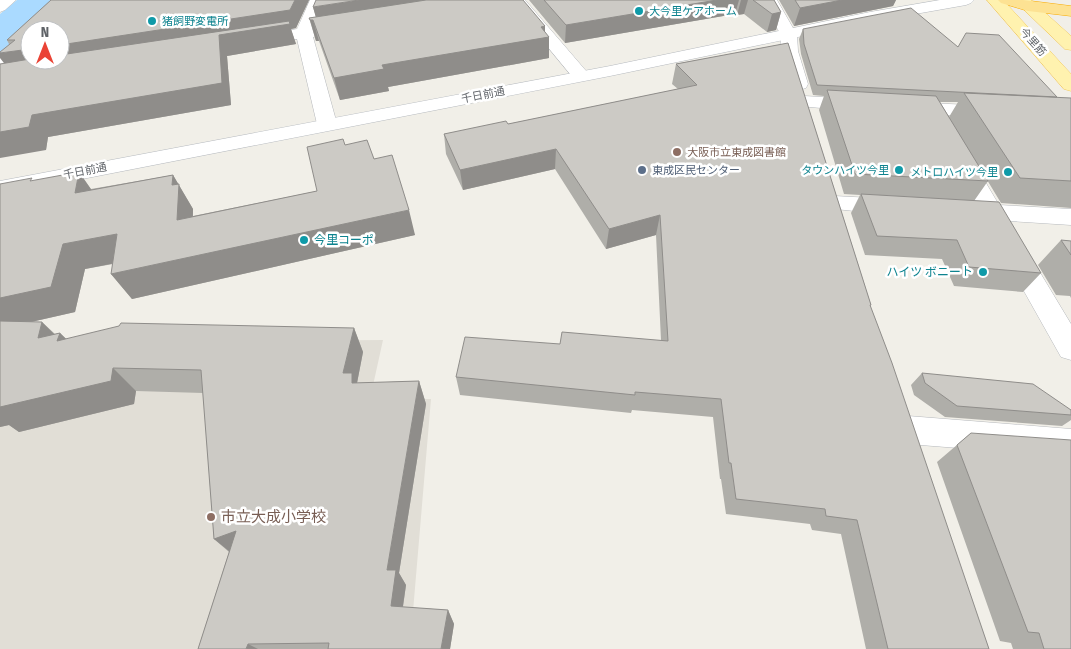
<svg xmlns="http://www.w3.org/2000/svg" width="1071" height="649" viewBox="0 0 1071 649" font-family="'Fira Sans Condensed','Noto Sans JP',sans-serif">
<rect width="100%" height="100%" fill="#f1efe8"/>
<path fill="#e1ded6" d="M383,340L370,399H431L411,635L408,649H0V370L112,342Z"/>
<path fill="#aadaff" d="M17,0H64L0,61V14Z"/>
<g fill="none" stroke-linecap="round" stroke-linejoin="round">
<defs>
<path id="street" d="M0,0H16L5,10L0,12Z
M310,0H326L315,27L349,21L355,23L357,26L355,29L349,31L313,37L337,124L334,128L327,130L320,128L317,124L297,39L256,46L250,45L248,41L250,37L256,36L297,29Z
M509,0H525L587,72L590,76L587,80L581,81L575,80Z
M761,0H777L797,35L798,51L808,84L806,88L799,90L792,88L790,84L780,51L781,35Z
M30,32V46L6,69L0,70V56L24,33Z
M804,96L858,99L865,101L868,105L865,109L858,111L797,106L794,102L797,98Z
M908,102L990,106L997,108L1000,112L997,116L990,118L901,112L898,108L901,104Z
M962,155L970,156L999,205L1071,209V225L1009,221L1071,324V360L1061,357L984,220L970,217L966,212L970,207L976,205L951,161L954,156Z
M834,196L892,199L900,202L904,207L900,212L892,215L826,208L823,203L826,198Z
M908,416L1071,429V457L908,444L897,440L892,430L897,420Z"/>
<path id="secondary" d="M940,0H974L971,3L966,5L870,22L610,76L0,195V181L610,66L870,12Z"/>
<path id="primary" d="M987,0H1003L1071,74V91L1064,89Z
M1014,0H1031L1071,36V50L1065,49Z"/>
<path id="highway" d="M998,0H1023L1071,6V16L1028,11L1001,3Z"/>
</defs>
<use href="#street" stroke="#b5b8bc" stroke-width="1"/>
<use href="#secondary" stroke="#b6babf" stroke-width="1"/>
<use href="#primary" stroke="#f2c960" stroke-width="1"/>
<use href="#highway" stroke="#f9ab00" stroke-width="1"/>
<use href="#street" fill="#fff" fill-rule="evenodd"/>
<use href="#secondary" fill="#fff" fill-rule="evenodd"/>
<use href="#primary" fill="#fff2af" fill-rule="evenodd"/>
<use href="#highway" fill="#fde293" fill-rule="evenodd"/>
</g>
<path fill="#afaea9" d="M51,0H309L296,28L291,29L296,44L227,56L231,105L48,137L46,150L4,63L9,44L7,40Z
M529,0H774L781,12L776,30L767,32L744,14L737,15L735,14L565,43Z
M779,0H896L893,6L794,26Z
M313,7L545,26V32L549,58L388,87L389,91L340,100L319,41H316L309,18L316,17Z
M803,29L958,47L1057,97L1056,98H1071V208L1001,203L949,117L958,102H940L988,181L974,201L1041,273L1023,292L954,286L942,259L865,255L851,213L860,195L844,194L819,110L824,96L813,95L801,54L799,39Z
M788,43L871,305L870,307L989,649H866L841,534L812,530L810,524L726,514L721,479H720L713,417L632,410L631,413L460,395L456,377L560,344L661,340L656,235L606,249L555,169L463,190L446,154L444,134L508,124L678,89L672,84L676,64Z
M345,145L374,159L415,235L132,299L111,274L113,264L85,269L75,312L31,322H42L55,334L60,333L66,339L354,328L363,352L357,383L419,381L426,404L399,573L406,585L403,607L448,610L454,624L450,649H198L229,552L214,539L203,393L136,391L134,404L19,432L9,425L0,427V184L34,181L79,172L91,189L173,175L193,209V216L317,191Z
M1061,240L1071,241V298L1070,296L1056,295L1038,265Z
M922,373L1071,410V420L1062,426L945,417L914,395L911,385Z
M971,433L1071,649H1013L1011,643L1000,641L937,462Z"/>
<path fill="#8f8d8a" d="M295,0H309L296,28L291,29L296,44L227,56L231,105L48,137L46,150L0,158V132L11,72L0,58V53L30,49V60H60V45Z
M359,0H477L318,25L313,7Z
M717,0H739L735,14L565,43L566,25Z
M741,0H748L744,14L737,15Z
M842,0H896L893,6L794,26L800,8Z
M781,12L776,30L767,32L772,14Z
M310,20H313L319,41H316Z
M545,26V37H549V58L388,87L389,91L340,100L334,78L382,65Z
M556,149L555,169L463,190L460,170Z
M79,172L97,198L75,193Z
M173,175L193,209L192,245L177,220L172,185Z
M409,210L415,235L132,299L111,274Z
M660,215L656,235L606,249L609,229Z
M117,234L136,259L85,269L75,312L0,329V298L63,244Z
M42,322L58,338L60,333L85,357L38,338Z
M354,328L363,352L357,383L362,396L343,373Z
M113,368L136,391L134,404L19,432L9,425L0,427V405Z
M419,381L426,404L399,573L406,585L401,619L391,606L387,570Z
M236,531L235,556L214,539Z
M448,610L454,624L450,649H441Z
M248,644L258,649H246Z"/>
<path fill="#cccac5" stroke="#8f8d8a" d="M51,0H295L290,10L60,45V30H30V49L0,53V52L15,40H7Z
M316,0H359L313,7Z
M426,0H523L545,26L541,27L549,37L382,65L384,69L334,78L313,20H310L309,18Z
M544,0H717L566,25Z
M753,0H774L781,12L772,14Z
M795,0H842L800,8Z
M911,8L958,47L966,33L999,35L1057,97L817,85L804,44L803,29Z
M289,21L290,24L219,35L222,83L32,115L29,127L0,132V64L30,59L60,60V55Z
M788,43L871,305H870L892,363L989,649H888L857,520L826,516L825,509L736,499L731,463H729L721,399L635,392V395L456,377L465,337L560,344L562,332L668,341L660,215L609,229L556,149L460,170L444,134L506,121L508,124L697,85L676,64Z
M827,90L936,96L988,181L855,174Z
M964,93L1071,98V181L1020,178Z
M343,139L345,145L367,140L374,159L392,155L409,210L111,274L117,234L63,244L51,287L0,298V184L32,178L30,181L79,172L75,193L173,175L172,185L179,184L177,220L317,191L307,147Z
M861,194L999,202L1041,273L969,267L957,240L877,236Z
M1061,240L1071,241V255Z
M0,321L42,322L38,338L60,333L57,341L119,326L121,323L354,328L343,373H352V383L419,381L387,570H396L391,606L448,610L441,649H328L329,643L248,644L246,649H198L236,531L214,539L201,370L113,368L111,381L0,407Z
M922,373L1033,384L1071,410V415L957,406L925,383Z
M971,433L1071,440V649H1044L1039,633L1028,632L957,445Z"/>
<g fill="#0f9aa8" stroke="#fff" stroke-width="2">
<circle cx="639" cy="11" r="5"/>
<circle cx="152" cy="21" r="5"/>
<circle cx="899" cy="170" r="5"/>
<circle cx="1008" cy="172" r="5"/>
<circle cx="304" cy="240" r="5"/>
<circle cx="983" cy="272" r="5"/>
</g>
<g fill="#8d6e63" stroke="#fff" stroke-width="2">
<circle cx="677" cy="152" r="5"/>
<circle cx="211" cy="517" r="5"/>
</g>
<circle fill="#5c6f8a" stroke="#fff" stroke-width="2" cx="642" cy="170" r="5"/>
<g text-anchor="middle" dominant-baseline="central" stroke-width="5" stroke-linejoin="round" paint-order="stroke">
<g font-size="11" fill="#0d838f" stroke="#fff" text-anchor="start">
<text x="649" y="11">大今里ケアホーム</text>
<text x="162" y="21">猪飼野変電所</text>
<text x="889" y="170" text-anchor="end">タウンハイツ今里</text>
<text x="998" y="172" text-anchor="end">メトロハイツ今里</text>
</g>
<g font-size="11" fill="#5f6368" stroke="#fff">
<text transform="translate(1033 42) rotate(48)">今里筋</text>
<text transform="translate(483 95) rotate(-11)">千日前通</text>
<text transform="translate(85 171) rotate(-11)">千日前通</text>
</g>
<g font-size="11" fill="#785e54" stroke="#fff" text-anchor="start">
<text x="687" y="152">大阪市立東成図書館</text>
</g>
<g font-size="11" fill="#4e5e75" stroke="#fff" text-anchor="start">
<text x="652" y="170">東成区民センター</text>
</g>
<g font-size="12" fill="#0d838f" stroke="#fff" text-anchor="start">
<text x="314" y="240">今里コーポ</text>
<text x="973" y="272" text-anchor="end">ハイツ ボニート</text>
</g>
<g font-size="15" fill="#785e54" stroke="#fff" text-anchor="start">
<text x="221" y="517">市立大成小学校</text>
</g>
</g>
<g transform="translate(45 45)"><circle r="24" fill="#ffffff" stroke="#bfc1c3"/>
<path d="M0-4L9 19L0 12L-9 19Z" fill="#ea4335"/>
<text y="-8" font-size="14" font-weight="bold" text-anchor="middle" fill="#5f6368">N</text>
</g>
</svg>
